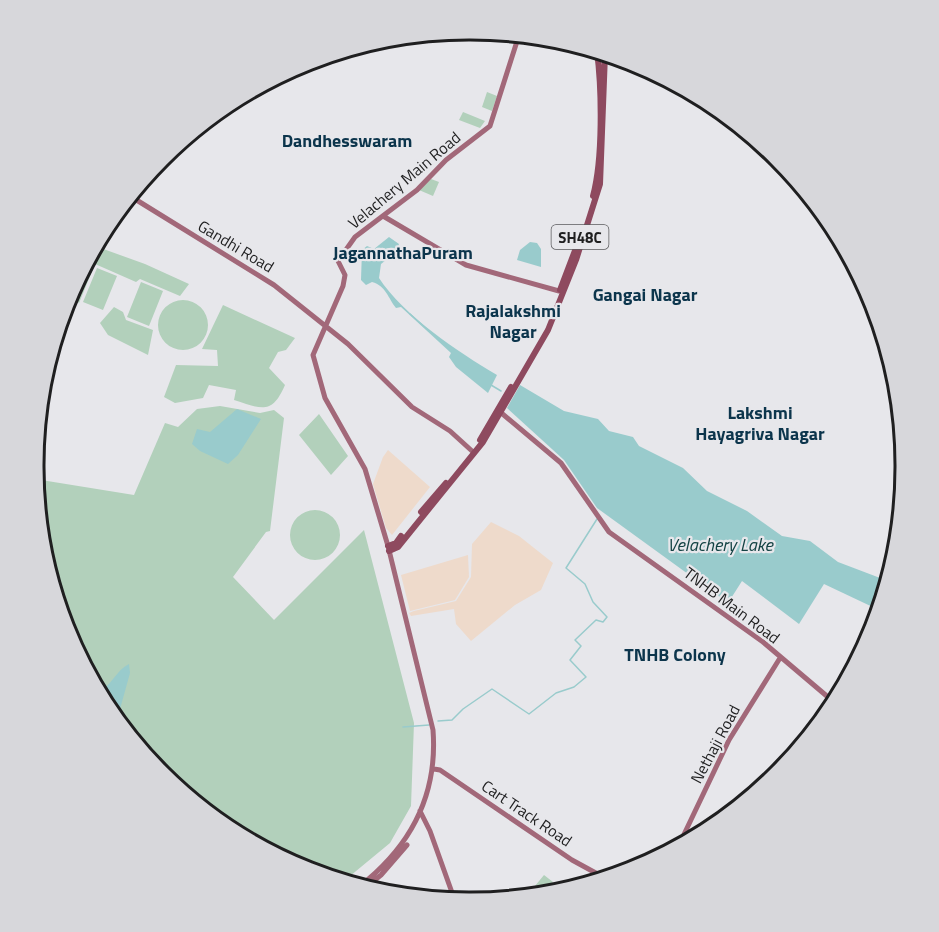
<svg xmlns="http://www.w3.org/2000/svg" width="939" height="932" viewBox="0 0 939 932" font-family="'Titillium Web',sans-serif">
<rect width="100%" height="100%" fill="#e7e7eb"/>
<path fill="#eedacb" d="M388,450L430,487L392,535L386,528L373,484L383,457Z
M491,522L519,536L553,563L541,590L515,605L471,641L456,624L454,609L411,616L409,613L414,611L456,601L471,577L472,544Z
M468,555L469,577L455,600L410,611L401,575Z"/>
<path fill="#b2d0bb" d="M487,92L497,96L492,111L482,107Z
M463,112L485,121L480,128L459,120Z
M431,179L439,182L433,196L419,190Z
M95,246L145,264L189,284L180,296L140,279L136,282L95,264L79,303L69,294Z
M97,268L117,276L103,310L83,302Z
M141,282L163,291L149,326L127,317Z
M158 325a25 25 0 1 1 50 0a25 25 0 1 1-50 0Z
M223,305L295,338L286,350L278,352L269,368L285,385C272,415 262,409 234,400L236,390L209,385L203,398L175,403L164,397L176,365L218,366L217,350L202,349Z
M114,307L123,312L126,320L153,330L148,355L108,335L100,323Z
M220,406L260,413L274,410L284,418L270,531L266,532L233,577L274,620L364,530L414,723L411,806L390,843L344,881C189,834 77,709 42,552C37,529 37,503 35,479L134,495L165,423L178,427L197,409Z
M319,414L348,456L331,475L299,435Z
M290 535a25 25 0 1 1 50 0a25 25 0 1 1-50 0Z
M544,875L553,882L542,895L534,896L530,892Z"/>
<path fill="#99cbcc" d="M389,237L399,244L396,252L381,264L379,278C403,315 458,352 497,375L488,393L456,367L449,357L451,353L401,307L396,308C388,298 386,286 372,282L366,285L361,280L362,250L367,246L374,249Z
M530,242L537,243L541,249V267L517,260L520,250Z
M520,385L564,411L598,419L609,431L633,437L639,446L683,468L707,491L747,511L782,536L810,541L838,562L888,581L879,610L824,584L799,624L742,581L728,603L597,508L564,460L507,408Z
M237,409L261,419L238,455L228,464L200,451L192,444L197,429L210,432Z
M129,664L130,673L117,720L98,692C112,686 116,670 129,664Z"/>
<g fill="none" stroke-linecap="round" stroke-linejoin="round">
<path stroke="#99cbcc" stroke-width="1.5" d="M410,314L429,331
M491,385L501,391
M438,721L452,720L463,709L492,689L529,714L556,693L574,687L586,677L570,660L581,646L575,640L596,620L603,622L607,617L593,602L585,584L566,568L597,519
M403,727L429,725"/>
<path stroke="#a26879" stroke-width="5" d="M130,196L274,285L348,344L412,407L450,431L472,451
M383,216L466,265L559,291
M499,411L561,463L609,532L763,642L835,703
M434,769L440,770L572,860L605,878
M420,811L430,831L455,901
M678,847L729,740L780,658
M360,886C411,846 438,796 433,730L388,546L365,469L325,398L313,355L343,286L345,275L338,261L355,237L417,190L446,160L490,126L519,35
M365,888L381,875L407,845"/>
<path stroke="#8e4a5f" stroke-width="6" d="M593,196C603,159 602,90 597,51
M560,290L579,240
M480,440L511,387
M421,512L446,483
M388,546L396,543L401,536
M389,551L398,547L483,442L548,330L576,260L600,184L605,54"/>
</g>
<g text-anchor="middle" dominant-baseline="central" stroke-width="4.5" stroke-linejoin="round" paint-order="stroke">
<rect fill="#e7e7eb" stroke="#5b5b5d" stroke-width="1.5" x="551.5" y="225" width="57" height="24" rx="4.5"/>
<g font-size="15" font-weight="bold" fill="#1f1f20">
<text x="580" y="237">SH48C</text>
</g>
<g font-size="16" fill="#1f1f20" stroke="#e7e7eb">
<text transform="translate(404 180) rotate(-40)">Velachery Main Road</text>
<text transform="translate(236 246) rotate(31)">Gandhi Road</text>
<text transform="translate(732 605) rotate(37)">TNHB Main Road</text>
<text transform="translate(715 744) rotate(-62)">Nethaji Road</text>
<text transform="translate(527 813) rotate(34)">Cart Track Road</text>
</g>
<g font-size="18" font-weight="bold" fill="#0c354c" stroke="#e7e7eb">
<text x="347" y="140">Dandhesswaram</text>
<text x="403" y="252">JagannathaPuram</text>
<text x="645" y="294">Gangai Nagar</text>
<text x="513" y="310">Rajalakshmi<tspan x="513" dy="21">Nagar</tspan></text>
<text x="760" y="412">Lakshmi<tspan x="760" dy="21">Hayagriva Nagar</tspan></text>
<text x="675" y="654">TNHB Colony</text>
</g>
<g font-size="18" font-style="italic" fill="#144344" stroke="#e7e7eb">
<text x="720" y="544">Velachery Lake</text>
</g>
</g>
<path d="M0 0H939V932H0ZM469 40H470A425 425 0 0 1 895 465V467A425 425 0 0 1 470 892H469A425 425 0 0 1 44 467V465A425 425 0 0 1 469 40Z" fill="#d7d7db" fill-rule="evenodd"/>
<path fill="none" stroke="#1f1f20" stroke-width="3" d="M469 40H470A425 425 0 0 1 895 465V467A425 425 0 0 1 470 892H469A425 425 0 0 1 44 467V465A425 425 0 0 1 469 40Z"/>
</svg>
